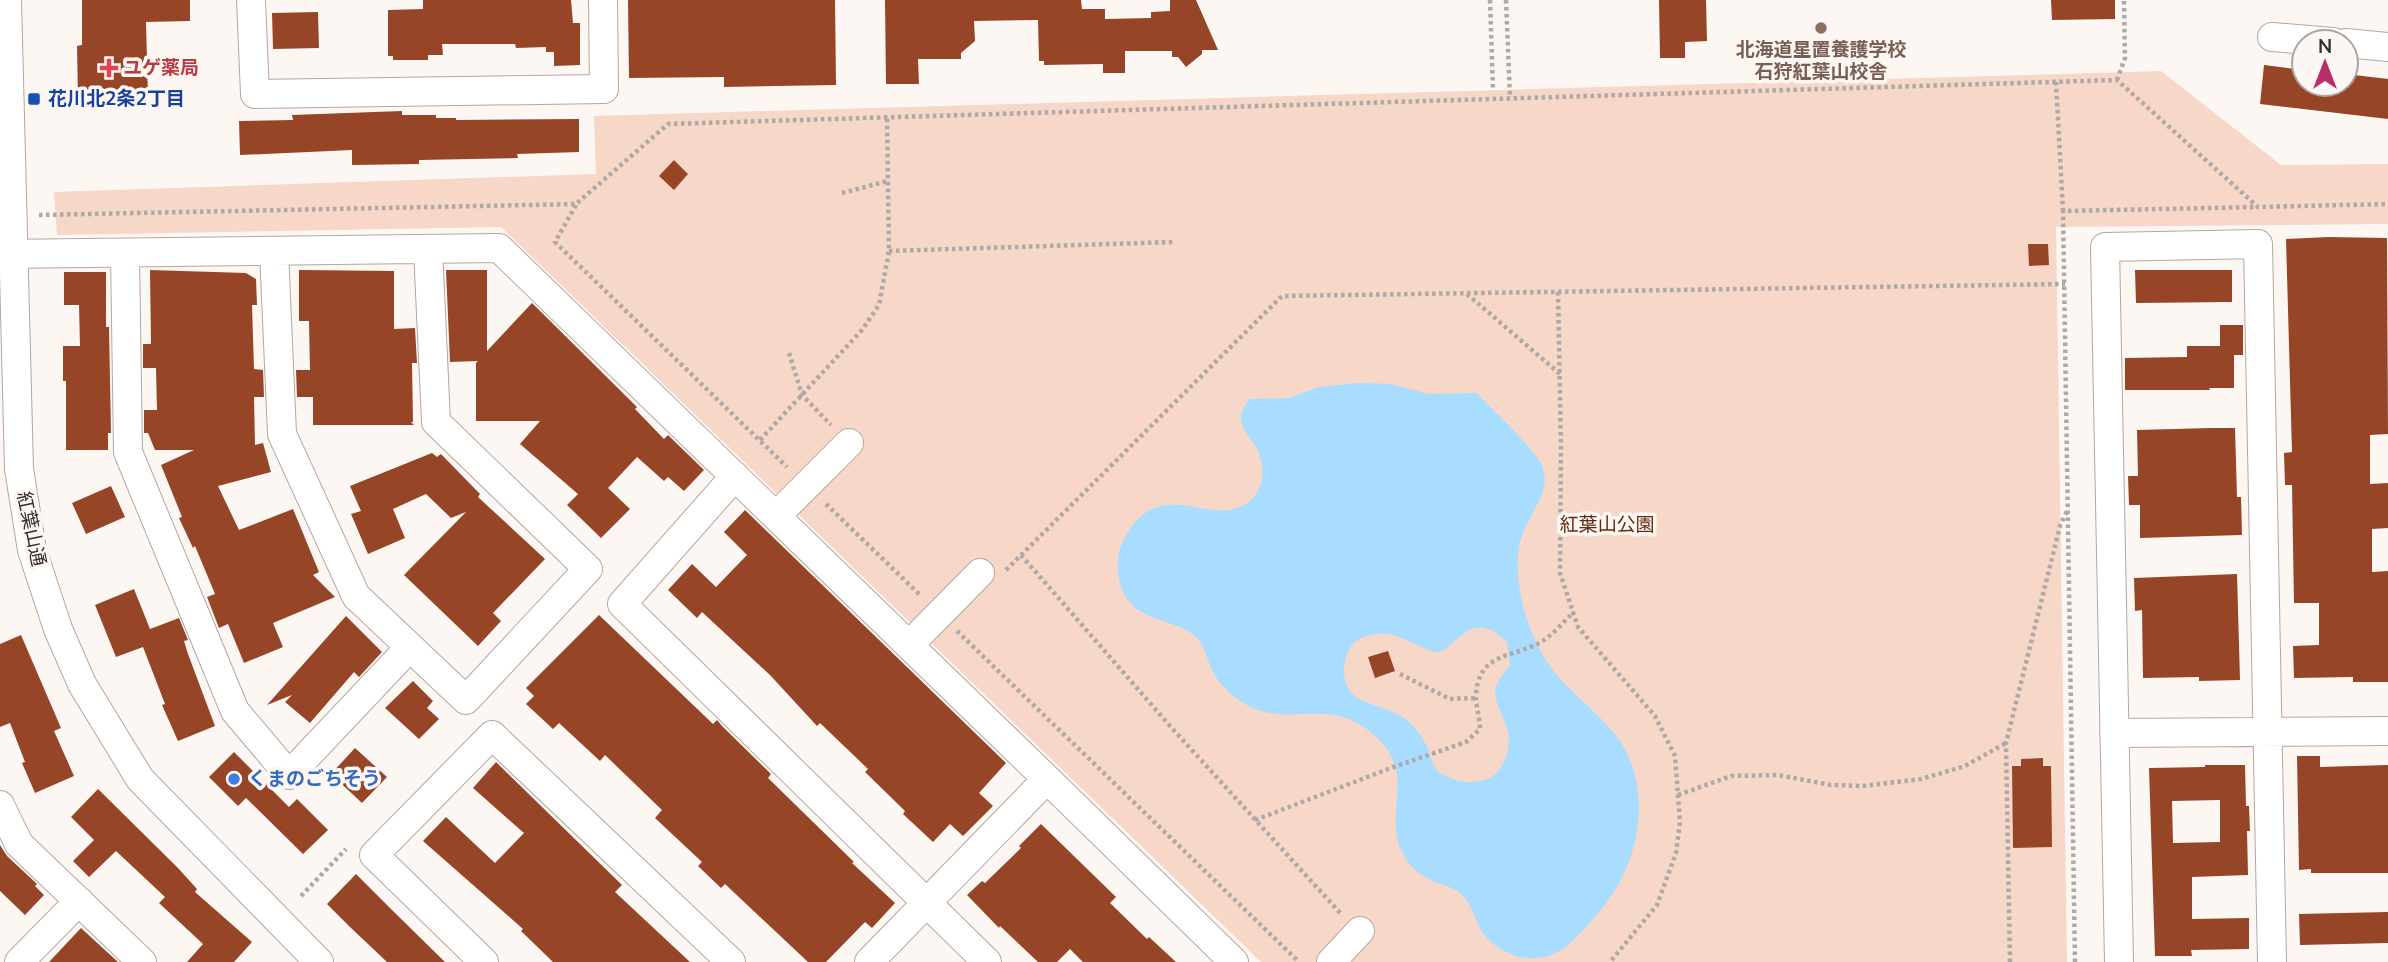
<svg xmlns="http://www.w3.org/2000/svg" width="2388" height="962" viewBox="0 0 2388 962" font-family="'Nunito Sans','Noto Sans JP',sans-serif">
<rect width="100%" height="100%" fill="#fdf7f4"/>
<path fill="#f7d7c8" d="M2161,71L2281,165L2388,164V224L2056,227L2067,962H1261L501,227L57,235L54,192L596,174L594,116Z"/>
<path fill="#a9ddff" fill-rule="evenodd" d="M1358,383L1391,384L1429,394L1477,393C1492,409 1535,449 1542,466C1552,491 1531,511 1523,533C1509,568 1525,626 1544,657C1562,687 1593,707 1615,734C1656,787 1640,866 1599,912C1579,935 1561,961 1527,958C1510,957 1490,945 1481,930C1474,918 1472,904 1462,895C1453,886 1443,886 1433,881C1419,875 1406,863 1400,848C1385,806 1417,773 1374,735C1330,696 1293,727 1251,707C1235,700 1218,684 1211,668C1207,659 1205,647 1198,639C1176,615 1128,626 1119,579C1115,559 1120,542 1132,526C1168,480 1209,525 1244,505C1264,493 1267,469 1257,449C1252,440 1243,431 1241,421C1240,412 1245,405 1250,399L1289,398L1319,387ZM1477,627L1492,630L1507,642L1510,665C1505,672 1495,682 1495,692C1497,715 1515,727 1507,754C1505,762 1500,771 1493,776C1477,786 1453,783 1438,771C1432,766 1431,754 1427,747C1422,735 1414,726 1404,718C1380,701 1343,708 1344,668C1345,662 1346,653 1350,648C1353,642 1361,637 1367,636C1393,628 1404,641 1427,649C1429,650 1435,652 1437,652C1449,651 1459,632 1477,627Z"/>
<path fill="#964527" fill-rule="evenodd" d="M82,0H190V21L146,22L148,97L78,99L77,46L82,45Z
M423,0H571L573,23H580V65L554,66V52H546V47L516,48L515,44H442L443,55H428V60H393V56H388V10L423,9Z
M628,0H835L836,85L724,87V77L629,78Z
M885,0H1081L1082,9H1105V19L1151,18V12L1170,11V0H1196L1218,50H1202V54L1186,67L1178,57H1172V51H1125V73H1103V64L1044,65V61H1039L1038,20L974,21L975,41L961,53V59H918L919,84H886Z
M1659,0H1706L1707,41L1685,42V58H1660Z
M2051,0H2115V19L2052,20Z
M318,12L319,48L273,49L272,13Z
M2264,65L2304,70V84H2346V74L2388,79V119L2260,104Z
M402,111V115H436V118H456V120L579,119V152L517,154L518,158L419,160V164L352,165V150L240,155L239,121L293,120L292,115Z
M674,160L688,174L674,190L659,176Z
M2329,237L2387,238L2388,434L2370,435V484L2388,483V528L2372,529V572L2388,571V682H2353V677L2294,678L2293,646L2319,645V603H2294L2292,485H2285L2284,453L2292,452L2286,239Z
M2028,244H2048L2049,265L2029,266Z
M150,270L246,273L256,279L257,305H252L254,369L263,370L264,397H254L255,445L263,443L271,472L218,486L239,530L293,509L319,572L313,575L335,597L273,623L283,647L244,663L228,624L219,628L207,597L215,594L195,546L193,548L179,518L182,517L161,465L194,450H155L148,433H144V410H157L156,368H143V344H151Z
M299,270L394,271V329L415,328L417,363H412L413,422H411L414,425H313V397H297L296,370H310L309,321H299Z
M446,270H487V351L532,303L637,407L635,409L664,439L668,435L704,470L684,491L668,477L664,481L637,457L608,488L630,509L601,538L567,505L578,494L520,444L540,421H476V363L478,361L450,362Z
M2135,270H2232V302L2136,303Z
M64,272H106V327H109L111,433H108V450H66V381H63V346H80L79,305H64Z
M2220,325H2243V355H2234V388H2209L2210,390H2125V358L2187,357V346H2220Z
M2211,428H2235L2237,497H2241L2242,535L2140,538V505H2129L2128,476H2138L2137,430Z
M432,453L437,457L441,454L480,494L478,497L545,559L493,613L501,621L478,646L404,575L466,512L451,518L426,494L393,509L405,538L368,554L351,514L361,511L350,486Z
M111,486L125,517L86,534L72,503Z
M745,510L1006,763L979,793L993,806L963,836L950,824L933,842L903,814L905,811L865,772L868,769L820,723L817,726L770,675L702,612L697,618L668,590L692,564L716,587L747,555L724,532Z
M2237,574L2240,680L2199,681V677L2143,678L2142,610L2135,611L2134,578Z
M134,589L150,629L179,618L188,640L184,641L188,654L215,726L178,741L162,705L165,704L143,647L116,657L95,605Z
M599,615L713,724L717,720L723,727L771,774L768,778L854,862L852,863L895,903L872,928L865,922L826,962H808L725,884L721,888L698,866L702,862L655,818L662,810L605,755L600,761L559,723L553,729L526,704L534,696L526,688Z
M346,616L382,652L359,677L354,672L310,723L285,702L292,695L267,705Z
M21,635L61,728L54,731L74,776L35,793L22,763L25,762L10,723L0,727V644Z
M1388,651L1395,671L1375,678L1368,657Z
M413,681L433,701L427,708L439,719L419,739L385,708Z
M355,748L387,777L362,803L331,774Z
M234,752L289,807L297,799L328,830L303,854L246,798L238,806L209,777Z
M2297,756H2320V767L2388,765V873H2311V869L2299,870Z
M2043,758V766H2051L2052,847L2013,848L2012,766H2021V759Z
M496,762L622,885L615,892L690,962H553L521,931L523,929L423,841L446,817L495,863L524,833L473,788Z
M2205,765H2245L2246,806H2249L2250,831H2247L2248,875L2192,877V919L2249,918V949L2191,950L2192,956H2155L2149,768L2205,767ZM2220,800V842L2173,843L2172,801Z
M98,789L178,868L197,889L195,892L252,942L234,962H187L203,944L159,903L165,897L116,851L89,877L73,861L94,840L71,817Z
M1041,824L1116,897L1110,903L1147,939L1149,937L1176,962H1083L1070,949L1057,962H1038L1000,926L999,928L967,895L982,881L985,883L1021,848L1019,846Z
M0,845L7,856L37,884L35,886L44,895L25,915L0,891Z
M356,874L393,911L445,962H387L350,927L327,904Z
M2388,912V943L2300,945L2299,914Z
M81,928L118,962H49Z"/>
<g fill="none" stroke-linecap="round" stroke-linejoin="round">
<defs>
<path id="minor" d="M7,0L19,469L32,550L58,629L82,684L140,779L319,962
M251,0L255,94L604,89L603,0
M2272,37L2333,42
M2346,43L2388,47
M274,251L282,434L356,596L466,700L588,569L436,422L428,249
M125,253L128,452L235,711L289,775L410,647
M0,254L499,248L1047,779
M735,476L622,604L987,962
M776,516L849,443
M909,645L980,573
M2114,733L2388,731
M0,805L19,844L142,962
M19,962L79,901
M484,962L374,855L492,735L731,962
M869,962L1047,779L1234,962
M1331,962L1360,931
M2119,962L2105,247L2258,244L2272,962"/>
</defs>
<use href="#minor" stroke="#b4a7a1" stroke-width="30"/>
<path stroke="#aea8a6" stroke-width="4.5" stroke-dasharray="3.5 3.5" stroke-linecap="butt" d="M1490,0L1493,90
M1506,0L1510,98
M2117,80L2125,58L2124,0
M2056,82L2063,211
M842,193L888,181
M576,205L555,242L787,467
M39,215L576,204L668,124L2117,80L2258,207L2388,204
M889,251L1174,242
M1558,292L1561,448L1560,573L1578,627L1655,716L1675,756L1680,822L1676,853L1657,905L1610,962
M1467,294L1560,374
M789,353L802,395L831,425
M760,440L862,330L879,305L889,251L887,117
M826,504L921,596
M1021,555L1170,726L1342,915
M1006,570L1282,296L2065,284
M957,631L1299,962
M1400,674L1450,699L1476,698
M1678,795L1731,776L1778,775L1831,785L1863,786L1921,779L1965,766L2006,743
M1255,820L1391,768L1466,742L1480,729C1480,718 1476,707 1476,697C1477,652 1513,658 1541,642C1553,635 1563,622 1574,612
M301,896L346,849
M2010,962L2006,743L2060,526L2068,509
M2075,962L2063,211L2258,207"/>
<use href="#minor" stroke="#fff" stroke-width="28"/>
</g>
<circle fill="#8d6e63" stroke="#fdf7f4" stroke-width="2.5" cx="1821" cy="28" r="7"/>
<path fill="#e0444e" stroke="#fdf7f4" stroke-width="2.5" d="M105.5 57.5h7v7h7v7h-7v7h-7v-7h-7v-7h7z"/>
<rect fill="#1a4fb4" stroke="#fdf7f4" stroke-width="2.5" x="27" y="92" width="14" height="14" rx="3.5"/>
<circle fill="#3f7fe0" stroke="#fdf7f4" stroke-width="2.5" cx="234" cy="779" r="7"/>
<g text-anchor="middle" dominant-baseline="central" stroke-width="7" stroke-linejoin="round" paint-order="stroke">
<g font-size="19" font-weight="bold" fill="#785e54" stroke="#fdf7f4">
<text x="1821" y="50">北海道星置養護学校<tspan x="1821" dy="22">石狩紅葉山校舎</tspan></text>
</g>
<g font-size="19" font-weight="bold" fill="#be3a42" stroke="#fdf7f4" text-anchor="start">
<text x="123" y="68">ユゲ薬局</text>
</g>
<g font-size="19" font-weight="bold" fill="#164399" stroke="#fdf7f4" text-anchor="start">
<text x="48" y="99">花川北2条2丁目</text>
</g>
<g font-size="19" fill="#622c0d" stroke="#fdf7f4">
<text x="1607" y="525">紅葉山公園</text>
</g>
<g font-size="19" fill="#322c2a" stroke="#fdf7f4">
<text transform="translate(31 529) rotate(78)">紅葉山通</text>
</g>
<g font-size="19" font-weight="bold" fill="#366cbe" stroke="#fdf7f4" text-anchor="start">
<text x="248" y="779">くまのごちそう</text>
</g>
</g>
<g transform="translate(2325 63)"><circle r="33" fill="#fdf7f4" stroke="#aca6a3" stroke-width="2"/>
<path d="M0-5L12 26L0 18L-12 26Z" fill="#b82e69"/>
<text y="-10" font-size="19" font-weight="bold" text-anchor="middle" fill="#322c2a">N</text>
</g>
</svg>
